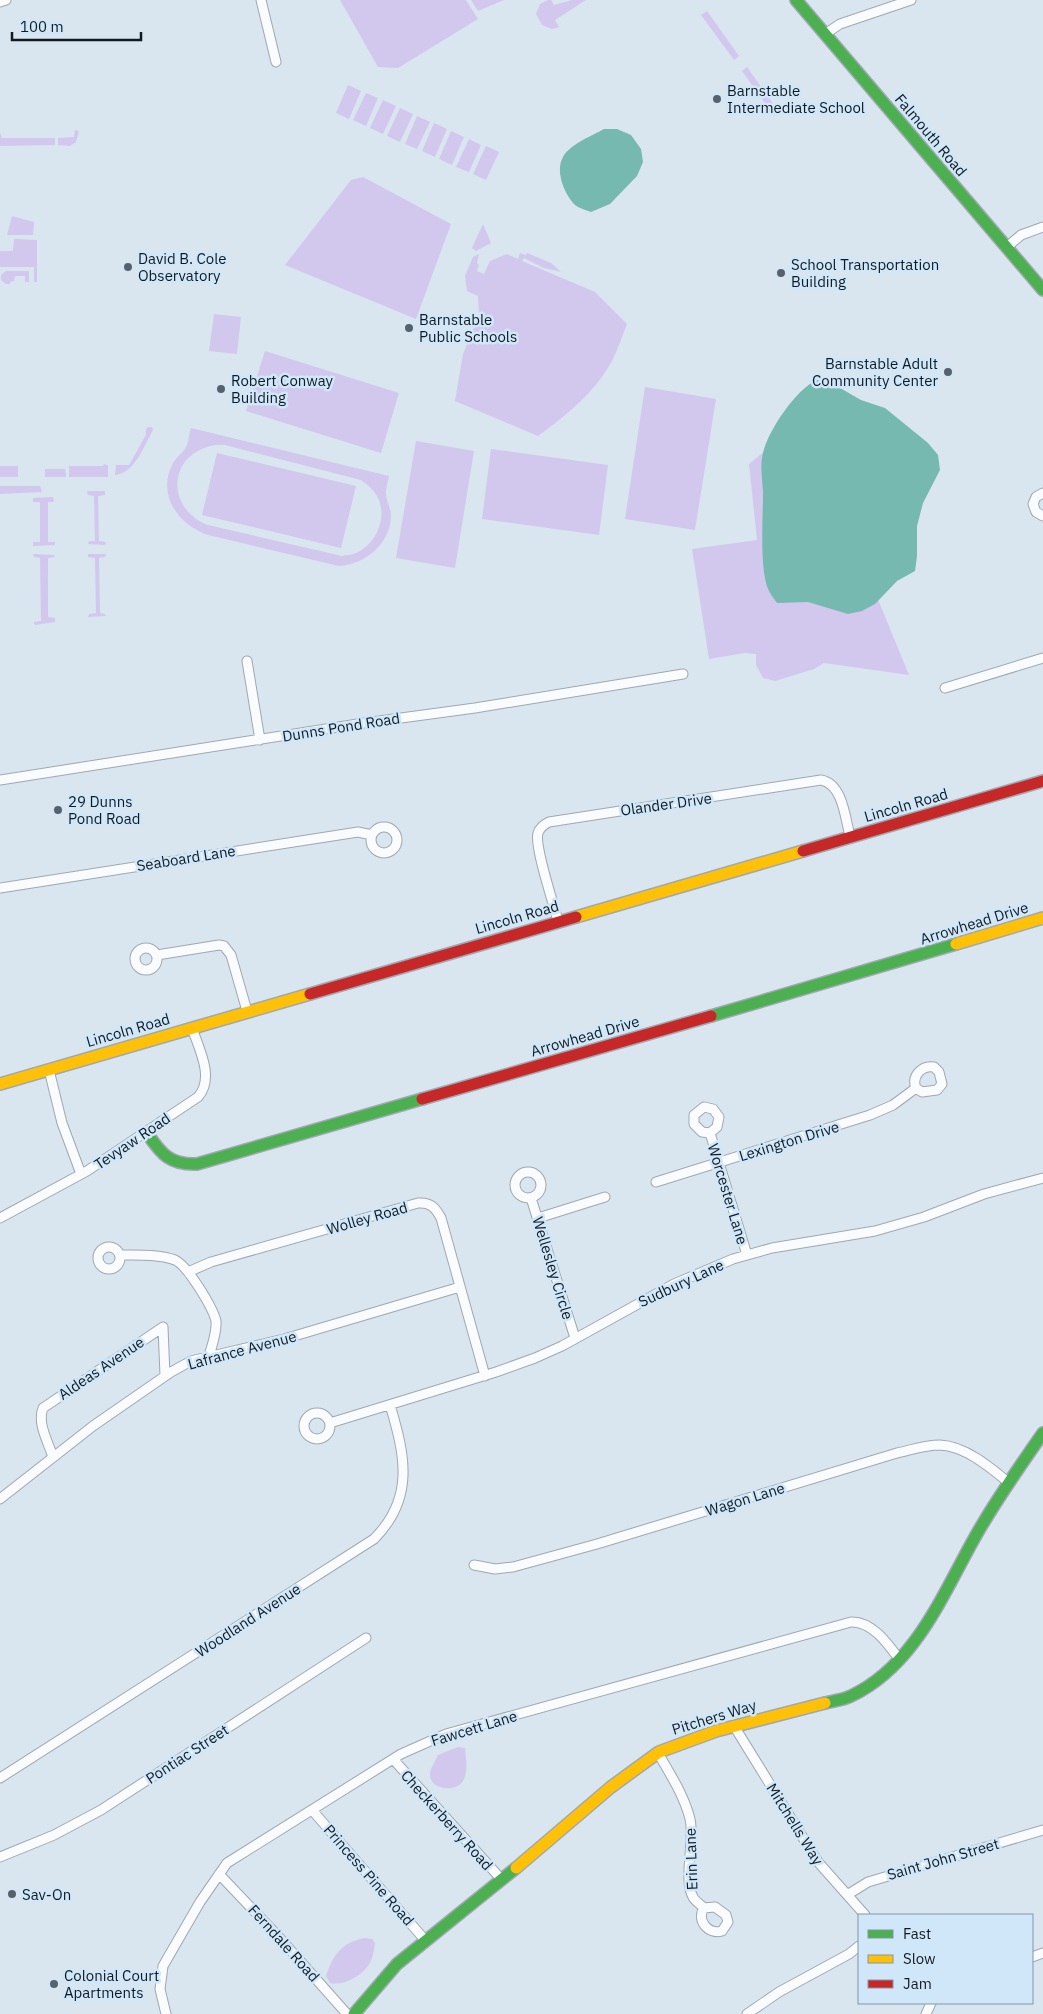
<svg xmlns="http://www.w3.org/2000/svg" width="1043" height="2014" viewBox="0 0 1043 2014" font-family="'IBM Plex Sans',sans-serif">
<rect width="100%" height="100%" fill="#d9e6f0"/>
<path fill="#d2c7ed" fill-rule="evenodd" d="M340,0H466L478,19L398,68L378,67Z
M471,0H504L478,11Z
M548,0H551L554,5L572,0H586L555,20L559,27L552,29L542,25L536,14L540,4Z
M707,11L739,56L734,60L701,15Z
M747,67L779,112L774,116L742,71Z
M348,85L361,91L349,119L336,113Z
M366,93L378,98L366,126L353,120Z
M383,100L396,106L383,134L370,128Z
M400,108L413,114L400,142L387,136Z
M417,116L430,122L417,149L405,144Z
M434,123L447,129L435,157L422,151Z
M75,130L79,131L76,142L70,146L58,145V138L74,137Z
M451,131L464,137L452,165L439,159Z
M0,133L2,138H55V145L0,146Z
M469,139L481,145L469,172L456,167Z
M486,146L499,152L486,180L473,174Z
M363,177L451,224L416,319L285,265L351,180Z
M12,216L34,222L33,235H7Z
M483,224L491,243L476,251L472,248Z
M14,239L37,240V282H34V267H0V251H13Z
M520,253L526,255L527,253L551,263L561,272L544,268L524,258L522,261L595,292L627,324C622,336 618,349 612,361C594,393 568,414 538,436L455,401L463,354L479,315L478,296L467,291L465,276L473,257L479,254L477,263L479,265L477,271L484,274L490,261L507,254L518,259Z
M6,271H29V282H25V276H15L14,281L10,282V284H6L1,280V275Z
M214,314L241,317L237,354L209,351Z
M265,351L399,393L381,453L246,411Z
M645,387L716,399L695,530L625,519Z
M841,389L870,580L909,675L824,663L814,669L775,681L763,678L756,665V654L745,653L709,659L692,549L757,540L749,464Z
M148,427H152L153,430C144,446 135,473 115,475L116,465H129L146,435V429Z
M191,428L389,476C388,481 386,487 386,492C385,500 392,509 391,518C389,545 365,564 339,566L208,535C179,525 157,496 172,465C175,458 183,453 186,447C189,442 189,433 191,428ZM216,445H225L361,480C366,484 372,488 375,493C388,511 380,537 363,549C357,554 349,555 342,556L208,525C164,508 168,452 216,445Z
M416,441L474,451L455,568L396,558Z
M491,449L608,465L599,535L482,519Z
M217,453L356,486L341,548L202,515Z
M104,464L108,465V477H69V466H103Z
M0,466H18V477H0Z
M65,466L66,477H45V469H65Z
M0,486H40L42,492L0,494Z
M87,491H105V495L98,496L99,541L106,542L105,545L88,544L89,541H95L94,496L88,495Z
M53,497L54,502H48V542H55V545L33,546V542H40V502H33V498Z
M33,554L55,555L54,557L48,558V617L55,618V622L35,625L34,623V622L41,621L40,558L34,557Z
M88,554H106L105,557L99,558L100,613L105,614L106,616L88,617L89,614L96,613L95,558L88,557Z
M458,1747L465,1748C466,1758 468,1770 464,1779C458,1794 428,1790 430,1773C431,1767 436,1760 438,1755Z
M365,1938L372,1939L375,1943C374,1950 373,1959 368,1966C360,1977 343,1986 330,1983L326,1976C333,1955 342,1942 365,1938Z"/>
<path fill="#76b9b0" d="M604,129H617L631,135L641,149L643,162L637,176L610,204L591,212C586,210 578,208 574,204C564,193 555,171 563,157C570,144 592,136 604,129Z
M817,380L828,381L861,400L885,408L928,443L938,455L940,470L923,503L917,526V556L915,571L897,581L875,604L862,611L848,614L808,602L777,603C772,596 768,591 766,583C760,557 763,519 763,491C762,479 760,464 763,453C768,431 796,389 817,380Z"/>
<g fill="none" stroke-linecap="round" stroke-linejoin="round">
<defs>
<path id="street" d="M261,0L276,62
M0,2L6,0
M825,34L840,24L911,0
M1007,247L1021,235L1043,227
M1043,493L1036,497L1033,504L1036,512L1043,516
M247,661L260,740
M945,688L1043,658
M0,780L364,723L475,708L683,674
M371 840a13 13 0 1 1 26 0a13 13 0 1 1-26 0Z
M0,888L358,832L372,835
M558,921C554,905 534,846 538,833C540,827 545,824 549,822L821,780C843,784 845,818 850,836
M135 959a11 11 0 1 1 22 0a11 11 0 1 1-22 0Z
M157,955L219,945L224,946L231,955L247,1011
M49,1070L62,1123L81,1174
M710,1133L717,1127L719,1117L713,1109L704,1107L694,1115V1124L702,1132L710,1133L747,1255
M515 1185a13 13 0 1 1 26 0a13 13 0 1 1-26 0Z
M656,1182L870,1115L893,1105L916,1088L922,1092L937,1090L942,1084L939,1072L934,1067C922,1065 911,1076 916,1088
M531,1198L575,1338
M0,1218L87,1171L198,1097C215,1078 199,1049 192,1028
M538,1218L605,1197
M98 1258a11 11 0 1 1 22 0a11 11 0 1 1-22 0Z
M120,1255C137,1255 159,1254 175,1260C188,1266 213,1308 216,1321C217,1333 212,1345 209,1356
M188,1272L211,1262L418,1203C430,1202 435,1207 441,1218L485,1376
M304 1426a13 13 0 1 1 26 0a13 13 0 1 1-26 0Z
M330,1423L496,1372L535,1358L562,1346L674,1284L733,1259L772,1248L875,1231L924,1217L984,1194L1043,1178
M53,1457C48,1442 37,1423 43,1408L163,1327L165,1376
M0,1499L93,1426L171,1372L191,1361L284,1339L460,1287
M474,1565L495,1569L513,1567L597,1544L897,1453C911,1450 925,1445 940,1445C965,1446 990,1467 1008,1482
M734,1726L818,1862L865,1915
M658,1753C670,1774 684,1795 690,1819C695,1840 683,1880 693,1897C695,1901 700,1904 704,1908L715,1907L726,1915L728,1922L722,1931C708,1935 696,1920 704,1908
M393,1759L502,1880
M0,1778L374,1539C415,1498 405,1455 390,1405
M312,1810L425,1940
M0,1857L54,1835L101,1810L366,1638
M219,1874L277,1935L347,2014
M847,1895L868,1882L1043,1830
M1032,1957L1043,1953
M166,2014L160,1989L163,1966L200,1902L227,1863L401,1754L446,1734L851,1622C872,1621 888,1644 899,1659
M747,2014L779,1992L849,1954L859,1946
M926,2014L931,2003"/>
<path id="fast" d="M796,0L1043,290
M711,1016L956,944
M147,1133C161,1154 170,1165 197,1164L422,1099
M825,1703C833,1701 843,1700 851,1696C919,1664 946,1585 982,1525C1001,1493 1022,1463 1043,1433
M354,2014L397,1964L516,1868"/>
<path id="slow" d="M576,917L803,851
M956,944L1043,918
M0,1084L310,994
M516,1868L611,1787L659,1752L716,1731L825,1703"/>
<path id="jam" d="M803,851L1043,781
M310,994L576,917
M422,1099L711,1016"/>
</defs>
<use href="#street" stroke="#9fa8b0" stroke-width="11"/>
<use href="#fast" stroke="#9fa8b0" stroke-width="14"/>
<use href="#slow" stroke="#9fa8b0" stroke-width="14"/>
<use href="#jam" stroke="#9fa8b0" stroke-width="14"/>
<use href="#street" stroke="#f9fbfd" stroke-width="9"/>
<use href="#fast" stroke="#4caf50" stroke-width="11"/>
<use href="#slow" stroke="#ffc107" stroke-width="11"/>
<use href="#jam" stroke="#c62828" stroke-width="11"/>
</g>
<g fill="#586169" stroke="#d0e7f9" stroke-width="2">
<circle cx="717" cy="99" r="5"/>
<circle cx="128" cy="267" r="5"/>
<circle cx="781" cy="273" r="5"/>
<circle cx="409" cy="328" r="5"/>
<circle cx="948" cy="372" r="5"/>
<circle cx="221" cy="389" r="5"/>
<circle cx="58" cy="810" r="5"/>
<circle cx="12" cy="1894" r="5"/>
<circle cx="54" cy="1984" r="5"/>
</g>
<g text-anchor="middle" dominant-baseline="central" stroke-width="5" stroke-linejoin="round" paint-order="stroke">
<g font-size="15" fill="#121a21" stroke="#d0e7f9" text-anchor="start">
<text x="727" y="90">Barnstable<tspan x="727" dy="17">Intermediate School</tspan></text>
<text x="138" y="258">David B. Cole<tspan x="138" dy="17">Observatory</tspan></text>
<text x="791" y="264">School Transportation<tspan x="791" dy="17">Building</tspan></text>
<text x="419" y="319">Barnstable<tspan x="419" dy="17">Public Schools</tspan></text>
<text x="938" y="363" text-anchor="end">Barnstable Adult<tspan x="938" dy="17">Community Center</tspan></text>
<text x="231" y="380">Robert Conway<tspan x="231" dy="17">Building</tspan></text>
<text x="68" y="801">29 Dunns<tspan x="68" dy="17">Pond Road</tspan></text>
<text x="22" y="1894">Sav-On</text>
<text x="64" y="1975">Colonial Court<tspan x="64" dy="17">Apartments</tspan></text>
</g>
<g font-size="15" fill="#121a21" stroke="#d0e7f9">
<text transform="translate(931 135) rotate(50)">Falmouth Road</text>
<text transform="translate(341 727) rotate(-9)">Dunns Pond Road</text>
<text transform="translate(666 804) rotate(-8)">Olander Drive</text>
<text transform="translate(906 805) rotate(-16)">Lincoln Road</text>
<text transform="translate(186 858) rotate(-9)">Seaboard Lane</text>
<text transform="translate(517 917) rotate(-16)">Lincoln Road</text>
<text transform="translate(974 923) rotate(-17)">Arrowhead Drive</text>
<text transform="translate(128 1030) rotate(-16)">Lincoln Road</text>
<text transform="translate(585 1036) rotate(-16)">Arrowhead Drive</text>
<text transform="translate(132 1141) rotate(-34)">Tevyaw Road</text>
<text transform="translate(789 1141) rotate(-17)">Lexington Drive</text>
<text transform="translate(728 1194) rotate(73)">Worcester Lane</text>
<text transform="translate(367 1218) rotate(-16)">Wolley Road</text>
<text transform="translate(553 1268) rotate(73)">Wellesley Circle</text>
<text transform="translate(681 1283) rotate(-25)">Sudbury Lane</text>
<text transform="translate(242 1350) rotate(-15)">Lafrance Avenue</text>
<text transform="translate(101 1368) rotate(-34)">Aldeas Avenue</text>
<text transform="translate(745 1499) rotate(-17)">Wagon Lane</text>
<text transform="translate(248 1620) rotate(-33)">Woodland Avenue</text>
<text transform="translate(714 1717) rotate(-17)">Pitchers Way</text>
<text transform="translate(474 1728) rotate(-17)">Fawcett Lane</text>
<text transform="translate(187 1754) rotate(-33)">Pontiac Street</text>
<text transform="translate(447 1820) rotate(48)">Checkerberry Road</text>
<text transform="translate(795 1824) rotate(58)">Mitchells Way</text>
<text transform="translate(691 1859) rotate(-92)">Erin Lane</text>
<text transform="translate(943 1859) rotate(-16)">Saint John Street</text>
<text transform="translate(369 1875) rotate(49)">Princess Pine Road</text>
<text transform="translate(284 1943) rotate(48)">Ferndale Road</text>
</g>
</g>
<rect x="858" y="1914" width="175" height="90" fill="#d0e7f9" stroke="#8495a3"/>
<rect x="868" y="1930" width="25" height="8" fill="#4caf50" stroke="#8495a3"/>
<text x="903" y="1939" font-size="15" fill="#121a21">Fast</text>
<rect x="868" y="1955" width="25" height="8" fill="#ffc107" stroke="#8495a3"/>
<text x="903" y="1964" font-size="15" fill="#121a21">Slow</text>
<rect x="868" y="1980" width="25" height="8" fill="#c62828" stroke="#8495a3"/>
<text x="903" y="1989" font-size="15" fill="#121a21">Jam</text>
<path d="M12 32v8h129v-8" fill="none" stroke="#121a21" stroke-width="2.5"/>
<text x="20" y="32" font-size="15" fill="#121a21" stroke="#d0e7f9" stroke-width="4" paint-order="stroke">100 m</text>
</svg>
